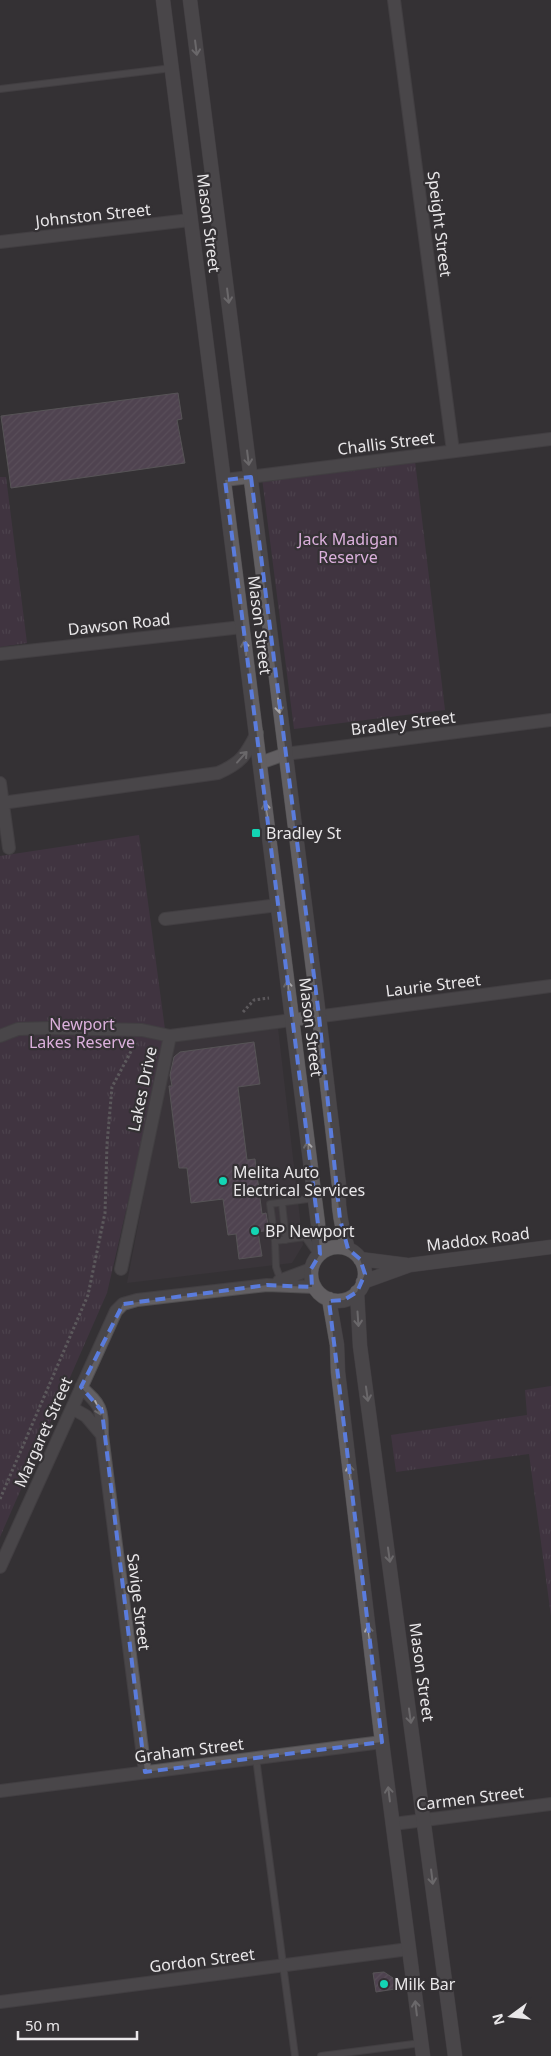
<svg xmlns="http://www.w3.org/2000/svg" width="551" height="2056" viewBox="0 0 551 2056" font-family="'Noto Sans',sans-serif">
<defs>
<pattern id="park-tufts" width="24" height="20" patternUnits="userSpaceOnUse" patternTransform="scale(1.25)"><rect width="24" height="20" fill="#4e394f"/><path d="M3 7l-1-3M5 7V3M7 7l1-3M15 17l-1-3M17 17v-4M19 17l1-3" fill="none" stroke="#685668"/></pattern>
<pattern id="building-hatch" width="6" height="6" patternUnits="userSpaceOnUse" patternTransform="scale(1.25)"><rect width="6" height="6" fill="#705971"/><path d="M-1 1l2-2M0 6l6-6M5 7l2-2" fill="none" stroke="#847185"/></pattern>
</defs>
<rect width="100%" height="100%" fill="#343134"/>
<path fill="#403b40" d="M278,1028L303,1245L292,1263L127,1283L173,1042Z"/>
<path fill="url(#park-tufts)" d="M415,461L445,710L294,729L262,478Z
M0,477H6L27,643L0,647Z
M139,835L166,1037L107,1293L0,1537V856Z
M551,1386V1616L529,1454L396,1472L391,1435L527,1415L525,1390Z"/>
<path fill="url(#building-hatch)" stroke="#7f7d7f" d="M178,393L182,419L177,420L185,463L11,488L1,416Z
M254,1042L260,1084L238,1087L247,1160L255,1159L262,1214L266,1213L269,1230L258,1232L262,1256L239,1259L236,1234L228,1235L223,1199L191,1203L187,1168H179L169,1086H172L170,1075L174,1057L180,1052Z
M384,1972L393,1978L395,1989L376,1992L373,1973Z"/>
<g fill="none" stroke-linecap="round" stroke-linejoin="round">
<defs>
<path id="service" d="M0,89L172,68
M282,1203L286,1240
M275,1241L305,1237L317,1254
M281,1281L276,1267L275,1241L270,1204L315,1198
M256,1758L295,2056
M321,2056L421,2043"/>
<path id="minor" d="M394,0L453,451
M0,242L190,220
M225,480L551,439
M0,654L242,627
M260,763L285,754L551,720
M0,783L9,848
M2,803L218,773C241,763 246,755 257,733
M165,919L278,905
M0,1036L18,1029L51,1028L142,1030L170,1036
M121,1269L170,1036L551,986
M279,1281L311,1269
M81,1387C101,1406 102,1407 102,1435L145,1772
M72,1408L86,1416L102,1435
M0,1567L116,1311L123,1304L137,1300L267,1285L315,1287
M0,1791L382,1742
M393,1824L551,1804
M0,2002L409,1949"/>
<path id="tertiary" d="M163,0L318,1224L320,1254
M190,0L319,1016L339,1185C337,1208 342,1227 348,1249
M311 1274a27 27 0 1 1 54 0a27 27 0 1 1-54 0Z
M360,1259L407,1265
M363,1282L410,1265L551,1247
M357,1292L360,1346L455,2056
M329,1299L337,1345L338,1372L382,1742L423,2056"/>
</defs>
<use href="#service" stroke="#514f51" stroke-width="8"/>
<use href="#minor" stroke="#514f51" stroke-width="14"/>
<use href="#tertiary" stroke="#514f51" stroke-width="15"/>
<path stroke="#8d8b8d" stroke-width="3" stroke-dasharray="2.5 2.5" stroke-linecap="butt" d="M243,1012L254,1000L269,998
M0,1499L88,1295L105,1213L107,1144L112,1087L136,1042"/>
<use href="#service" stroke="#625f62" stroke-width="6"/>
<use href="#minor" stroke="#625f62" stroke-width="12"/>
<use href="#tertiary" stroke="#625f62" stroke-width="14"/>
</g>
<defs><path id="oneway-shaft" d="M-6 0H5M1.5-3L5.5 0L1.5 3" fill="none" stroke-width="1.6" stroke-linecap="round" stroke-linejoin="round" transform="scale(1.25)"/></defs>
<g stroke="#acaaac">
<use href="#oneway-shaft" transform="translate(196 48) rotate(83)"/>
<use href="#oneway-shaft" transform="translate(228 296) rotate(83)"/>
<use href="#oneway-shaft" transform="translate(248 458) rotate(83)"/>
<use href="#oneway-shaft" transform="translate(245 648) rotate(-98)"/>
<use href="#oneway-shaft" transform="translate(279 706) rotate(83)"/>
<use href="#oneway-shaft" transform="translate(242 757) rotate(-48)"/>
<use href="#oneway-shaft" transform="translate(266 810) rotate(-97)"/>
<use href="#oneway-shaft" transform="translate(288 988) rotate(-97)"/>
<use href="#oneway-shaft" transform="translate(308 1149) rotate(-97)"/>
<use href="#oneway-shaft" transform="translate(358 1319) rotate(86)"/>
<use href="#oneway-shaft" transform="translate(367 1394) rotate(82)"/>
<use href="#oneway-shaft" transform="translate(98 1408) rotate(68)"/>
<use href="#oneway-shaft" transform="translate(350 1472) rotate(-97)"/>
<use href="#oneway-shaft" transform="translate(389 1555) rotate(82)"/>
<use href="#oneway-shaft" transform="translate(369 1633) rotate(-97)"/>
<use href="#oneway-shaft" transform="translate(410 1716) rotate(82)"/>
<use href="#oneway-shaft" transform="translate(389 1794) rotate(-97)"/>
<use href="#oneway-shaft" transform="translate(432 1877) rotate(83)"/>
<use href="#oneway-shaft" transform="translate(416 2008) rotate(-97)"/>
</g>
<path d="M0 0H551V2056H0ZM251,477L319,1016L340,1219L348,1249L360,1259L365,1274L357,1292L344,1300L329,1301L382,1742L145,1772L102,1411L81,1387L123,1304L267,1285L312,1287L311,1269L320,1254L318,1224L225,480Z" fill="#343134" fill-opacity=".55" fill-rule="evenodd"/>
<path fill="none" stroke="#5a7cdd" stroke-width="4" stroke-dasharray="10 6" stroke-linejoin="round" d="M251,477L319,1016L340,1219L348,1249L360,1259L365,1274L357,1292L344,1300L329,1301L382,1742L145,1772L102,1411L81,1387L123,1304L267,1285L312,1287L311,1269L320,1254L318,1224L225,480Z"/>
<g fill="#13d5b4" stroke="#343134" stroke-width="2">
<rect x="251" y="828" width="10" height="10" rx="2.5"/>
<circle cx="223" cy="1181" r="5"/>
<circle cx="255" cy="1231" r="5"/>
<circle cx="384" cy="1984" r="5"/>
</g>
<g text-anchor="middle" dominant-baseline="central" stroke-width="4.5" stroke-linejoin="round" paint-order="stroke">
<g font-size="16" fill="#e9e7e9" stroke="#343134">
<text transform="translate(93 215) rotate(-6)">Johnston Street</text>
<text transform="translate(209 223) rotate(83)">Mason Street</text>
<text transform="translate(440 224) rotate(83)">Speight Street</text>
<text transform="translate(386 443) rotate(-7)">Challis Street</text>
<text transform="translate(119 624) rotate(-6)">Dawson Road</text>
<text transform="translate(260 625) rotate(83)">Mason Street</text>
<text transform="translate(403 723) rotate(-7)">Bradley Street</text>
<text transform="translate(433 985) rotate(-7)">Laurie Street</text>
<text transform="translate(311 1027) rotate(83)">Mason Street</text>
<text transform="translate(142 1089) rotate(-78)">Lakes Drive</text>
<text transform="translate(478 1239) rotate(-7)">Maddox Road</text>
<text transform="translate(43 1432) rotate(-66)">Margaret Street</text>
<text transform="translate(139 1602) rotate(83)">Savige Street</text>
<text transform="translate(422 1672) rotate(82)">Mason Street</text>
<text transform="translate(189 1750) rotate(-7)">Graham Street</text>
<text transform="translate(470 1798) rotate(-7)">Carmen Street</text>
<text transform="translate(202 1960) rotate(-7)">Gordon Street</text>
</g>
<g font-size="16" fill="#dbb0dc" stroke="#343134">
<text x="348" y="539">Jack Madigan<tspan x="348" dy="18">Reserve</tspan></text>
<text x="82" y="1024">Newport<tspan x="82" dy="18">Lakes Reserve</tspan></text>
</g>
<g font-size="16" fill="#e9e7e9" stroke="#343134" text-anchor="start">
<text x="266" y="833">Bradley St</text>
<text x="233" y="1172">Melita Auto<tspan x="233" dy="18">Electrical Services</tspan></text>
<text x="265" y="1231">BP Newport</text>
<text x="394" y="1984">Milk Bar</text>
</g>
</g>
<g transform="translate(511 2016) rotate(255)" stroke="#343134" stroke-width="4" paint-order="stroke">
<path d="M0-4L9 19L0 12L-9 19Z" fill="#e9e7e9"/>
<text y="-8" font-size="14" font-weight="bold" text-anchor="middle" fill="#e9e7e9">N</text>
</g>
<path d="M18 2031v8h119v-8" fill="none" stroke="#e9e7e9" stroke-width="2.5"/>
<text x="25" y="2031" font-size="15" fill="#e9e7e9" stroke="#343134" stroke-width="4" paint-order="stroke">50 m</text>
</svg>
